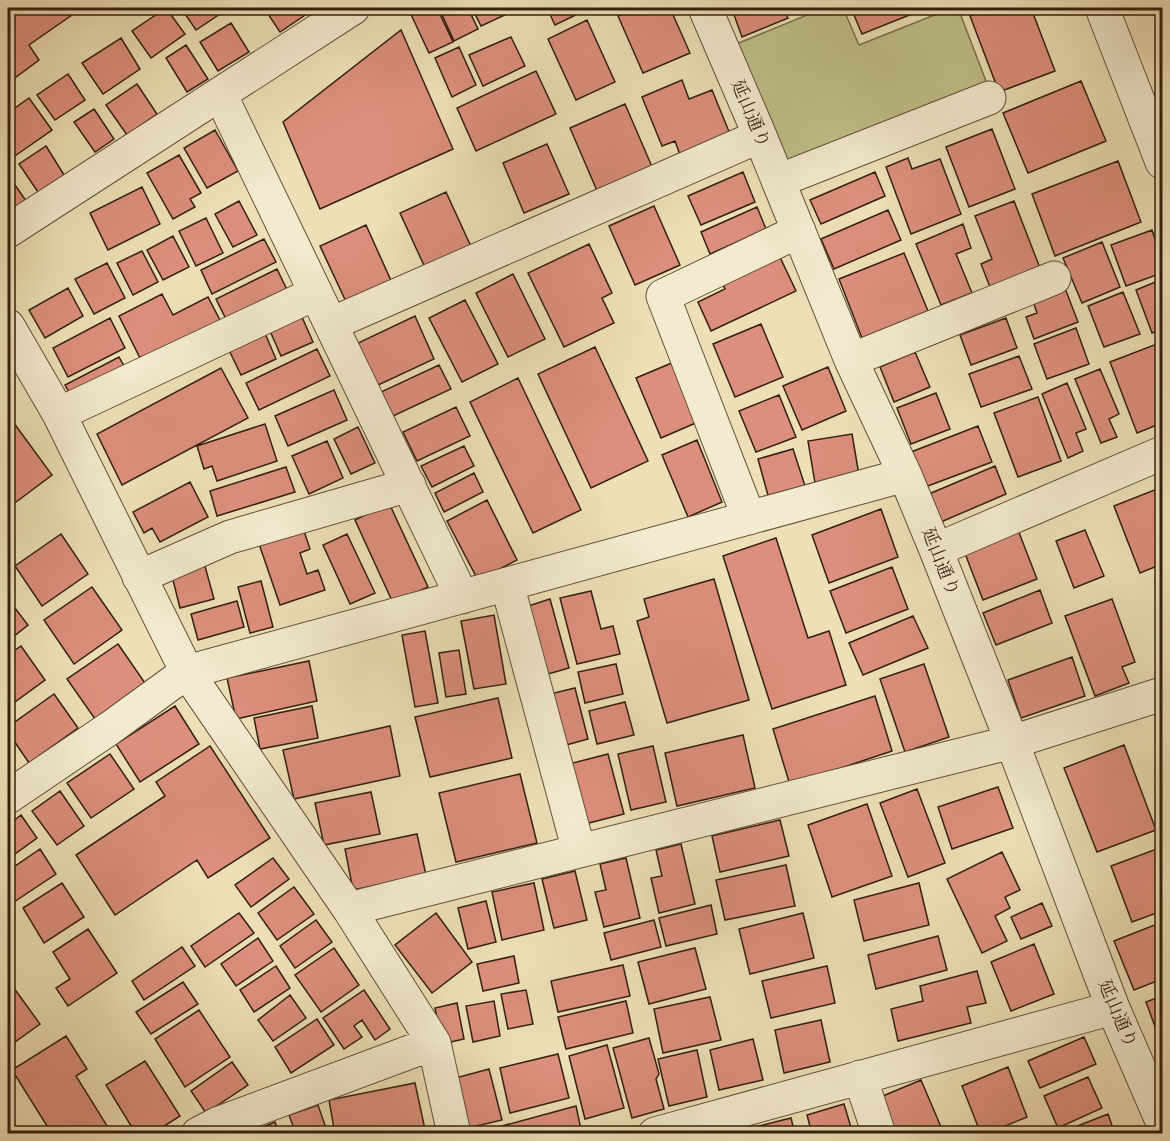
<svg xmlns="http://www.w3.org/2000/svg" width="1170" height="1141" viewBox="0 0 1170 1141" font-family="'IM FELL DW Pica','Noto Serif JP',serif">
<rect width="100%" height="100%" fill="#ede0b6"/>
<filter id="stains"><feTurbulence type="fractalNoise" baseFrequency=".00333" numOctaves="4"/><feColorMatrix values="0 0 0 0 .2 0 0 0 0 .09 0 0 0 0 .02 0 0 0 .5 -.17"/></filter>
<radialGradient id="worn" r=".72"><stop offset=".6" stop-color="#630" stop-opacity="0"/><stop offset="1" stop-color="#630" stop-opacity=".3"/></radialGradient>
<path fill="#bfc089" stroke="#79704d" stroke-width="1.5" d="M824,8H843L859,45L952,8H958L989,89L785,168L734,45Z"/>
<path fill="#dc8f7c" stroke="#331f11" stroke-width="1.5" d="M8,8H82L29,45L39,60L8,83Z
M166,8L185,34L151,58L132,31Z
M181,8H229L196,30Z
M264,8H304L308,13L280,32Z
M408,8H437L453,42L429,53Z
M439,8H468L478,29L454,41Z
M472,8H501L505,15L481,26Z
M547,8H587L588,9L555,25Z
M638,8H670L690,53L643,73L618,16Z
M751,8H783L788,18L742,37L734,15Z
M851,8H927L862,34Z
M991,8H1031L1055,71L999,92L970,16Z
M587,20L615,82L576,100L548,39Z
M231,23L249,52L218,71L200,42Z
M401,30L453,149L320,209L283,122Z
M511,37L525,66L483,86L469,55Z
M121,38L140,69L103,94L82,63Z
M186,45L208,79L187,92L166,58Z
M459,47L476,85L452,97L435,58Z
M536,71L556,114L476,151L457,108Z
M68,74L85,100L55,120L37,95Z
M682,80L689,99L712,90L730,134L680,155L675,141L662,146L642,97Z
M1081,81L1106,141L1028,173L1003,113Z
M137,84L157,114L127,135L106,105Z
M29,98L52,130L12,158L8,150V113Z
M625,104L653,169L598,193L570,128Z
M94,109L114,139L95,152L74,122Z
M992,129L1015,189L969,207L946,147Z
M215,130L238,171L207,188L184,148Z
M547,144L569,194L524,213L503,163Z
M46,146L66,178L40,195L19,164Z
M179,155L201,193L190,199L195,207L173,219L147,173Z
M908,158L912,169L940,159L961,214L911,234L886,167Z
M1118,161L1141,222L1055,256L1032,194Z
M743,172L755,202L701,225L688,196Z
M875,172L885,196L821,224L810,200Z
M15,185L29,205L8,220V190Z
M142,187L160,224L108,250L90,213Z
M446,192L473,251L427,272L400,213Z
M239,201L257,235L233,247L215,214Z
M1014,201L1040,268L990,287L981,264L992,259L975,216Z
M654,206L680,265L635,285L609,226Z
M757,207L766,229L710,254L701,232Z
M888,210L901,240L834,269L821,239Z
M206,218L223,253L196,266L179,231Z
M963,224L971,248L956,254L972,293L941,305L916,244Z
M366,225L393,285L348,306L320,246Z
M1152,230L1162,260V273L1126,286L1111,245Z
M173,236L189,267L163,280L147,250Z
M264,239L276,262L212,294L201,270Z
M1102,242L1120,287L1082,303L1063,258Z
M589,244L612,293L602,298L614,323L564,347L528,273Z
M142,251L158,282L133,295L117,263Z
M904,253L928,311L862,338L839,279Z
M779,255L796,291L711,331L698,302L725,289L722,282Z
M107,263L125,298L94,314L75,279Z
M277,269L289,294L228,323L216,299Z
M513,274L545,339L508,357L476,293Z
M1158,281L1162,292V329L1152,333L1136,290Z
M1063,283L1078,322L1034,339L1026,317L1037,313L1031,295Z
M68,288L83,316L45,338L29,310Z
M1123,292L1140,334L1104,347L1088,306Z
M162,294L173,315L208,297L223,326L144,366L119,316Z
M465,300L498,364L462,382L429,318Z
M415,316L434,359L376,386L356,344Z
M302,317L313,342L281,356L270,331Z
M110,318L125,348L68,377L53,348Z
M1006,318L1017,348L971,365L960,335Z
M761,324L783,377L735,397L713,344Z
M1076,328L1089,364L1047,379L1034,344Z
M264,331L276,359L241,375L228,348Z
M1162,342V423L1137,433L1110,362Z
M595,347L648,461L591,488L538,374Z
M317,349L330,376L259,410L246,383Z
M915,352L930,387L894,402L880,367Z
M1019,356L1032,389L981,407L969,374Z
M119,357L127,371L73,399L65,385Z
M674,362L698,422L661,438L636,378Z
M439,365L451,389L393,416L381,392Z
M828,367L846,411L802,430L783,386Z
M221,368L248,418L122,485L97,434Z
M1100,369L1119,414L1109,419L1117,437L1101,443L1075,379Z
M518,378L581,510L533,533L470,402Z
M1067,383L1086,429L1076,433L1083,451L1068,458L1042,394Z
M334,390L347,420L288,446L275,416Z
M936,393L950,429L911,444L897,408Z
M779,395L796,437L756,452L739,411Z
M1038,397L1061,461L1018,477L994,413Z
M456,407L470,436L417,461L403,432Z
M8,415L52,475L8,508Z
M265,424L277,461L217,481L212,466L204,469L197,446Z
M978,426L992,462L925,487L911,452Z
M358,427L375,463L351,474L334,439Z
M852,434L859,475L815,483L808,441Z
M697,440L722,502L688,517L662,455Z
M327,441L343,478L309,494L292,456Z
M464,446L474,466L432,487L421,466Z
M793,449L806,489L769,499L758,459Z
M995,466L1006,494L941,522L929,494Z
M286,467L295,492L217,516L210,491Z
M474,473L483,492L444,512L435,493Z
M190,482L208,517L160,542L152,528L144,533L133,512Z
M1162,487V564L1140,573L1114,506Z
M487,500L517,560L478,580L447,521Z
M389,503L428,587L393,603L355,520Z
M881,509L898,557L829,583L812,535Z
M302,525L310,549L300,553L307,574L318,570L325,590L280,605L258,541Z
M1018,530L1037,579L983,600L964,551Z
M1085,530L1104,576L1074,588L1056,541Z
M61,534L88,574L42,606L15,566Z
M347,534L375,593L350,604L323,545Z
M776,538L808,638L829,631L846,685L772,709L723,556Z
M203,559L214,599L180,608L170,568Z
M892,567L908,609L846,633L830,591Z
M714,579L749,700L667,723L637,621L649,617L644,599Z
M1162,579V600L1155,583Z
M261,581L273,627L250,633L238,587Z
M92,587L122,630L74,664L44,620Z
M1040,590L1052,623L996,645L983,613Z
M591,591L601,629L613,626L620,654L577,664L560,598Z
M8,599L28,625L8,641Z
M550,599L569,668L541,676L522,608Z
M1112,599L1135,662L1122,667L1129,683L1095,696L1065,616Z
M237,601L244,627L198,640L191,614Z
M494,615L506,684L474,689L461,621Z
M913,616L928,648L863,675L849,643Z
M425,631L438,703L415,707L402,635Z
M118,644L145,683L95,719L67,679Z
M21,646L45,680L8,707V655Z
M459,650L466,694L446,697L439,653Z
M1072,657L1085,696L1021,718L1008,680Z
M309,661L317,701L236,719L227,678Z
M616,664L623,694L585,703L578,672Z
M924,664L949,737L905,752L880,679Z
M575,688L588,739L559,747L546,695Z
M54,694L78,728L29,763L8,732V727Z
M875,696L892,751L790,785L773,729Z
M498,698L512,758L430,777L415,717Z
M625,702L634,735L597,744L589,711Z
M175,706L199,744L140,782L116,744Z
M312,706L318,738L260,749L254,718Z
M390,726L400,776L294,799L283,750Z
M743,735L755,788L677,806L665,753Z
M1124,745L1156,830L1097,852L1064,768Z
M210,746L270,838L208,878L197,860L115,915L76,855L165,796L156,782Z
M653,746L666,802L631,810L618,754Z
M110,754L134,789L91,818L67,783Z
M608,754L624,814L585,824L569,764Z
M520,774L537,843L456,862L439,793Z
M998,787L1013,828L952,849L938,807Z
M917,789L945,863L908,877L880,803Z
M60,791L84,826L57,845L32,811Z
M371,792L380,834L324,845L315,803Z
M867,804L892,876L832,897L808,825Z
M21,815L37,838L8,859V825Z
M780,820L789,856L720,872L712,836Z
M417,834L426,875L353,890L345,849Z
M681,844L695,904L659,913L651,878L662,876L656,850Z
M1162,847V911L1132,922L1111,866Z
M40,849L56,874L11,904L8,898V871Z
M1002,852L1020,890L1005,897L1010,908L995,916L1007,941L982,953L947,879Z
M273,858L289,879L251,907L235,885Z
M626,858L640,918L604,927L595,892L606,890L600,864Z
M786,865L795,906L725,920L716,880Z
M575,871L587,920L554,928L542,879Z
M62,883L84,917L44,943L23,908Z
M534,883L544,930L502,940L492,892Z
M919,883L929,925L864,941L854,900Z
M294,887L314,914L277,940L258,913Z
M486,901L496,942L468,949L458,908Z
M1042,903L1052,926L1021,939L1011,917Z
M711,905L717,934L666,946L659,918Z
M239,913L254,933L205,967L191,946Z
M436,913L472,962L432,993L395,945Z
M803,913L814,958L750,974L739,929Z
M316,920L332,942L295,968L280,946Z
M654,920L661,947L611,960L604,933Z
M1162,922V979L1134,990L1114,941Z
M88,929L117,973L68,1006L56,988L70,979L53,952Z
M938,936L947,970L876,989L868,955Z
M258,938L273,961L236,986L221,964Z
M1034,944L1054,994L1011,1011L991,962Z
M182,947L195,966L144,1000L132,981Z
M334,948L359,985L321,1012L295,975Z
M695,948L706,989L649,1004L638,962Z
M514,956L519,983L483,991L477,964Z
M623,965L630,996L558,1012L551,981Z
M276,966L290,988L254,1012L240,990Z
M827,966L835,1003L771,1018L762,981Z
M977,971L986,1003L967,1007L971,1023L898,1041L891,1009L923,1001L920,986Z
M183,982L198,1004L151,1034L136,1012Z
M11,984L40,1024L8,1047V986Z
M364,990L390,1029L375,1040L362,1020L354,1026L362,1037L344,1049L323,1018Z
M526,990L533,1024L508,1029L501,994Z
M290,995L306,1018L273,1041L258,1020Z
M1162,996V1043H1161L1146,1002Z
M710,997L721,1040L663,1053L654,1009Z
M494,1001L500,1036L473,1042L466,1006Z
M626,1001L633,1033L566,1049L558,1017Z
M457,1003L464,1039L442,1044L435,1008Z
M199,1010L230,1057L185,1087L155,1039Z
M317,1019L334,1045L291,1073L275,1047Z
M821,1020L830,1062L784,1073L775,1030Z
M66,1036L87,1069L76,1076L109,1129L102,1134H52L12,1070Z
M1084,1037L1096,1064L1040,1088L1028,1061Z
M649,1038L659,1074L656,1079L664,1109L632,1118L613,1048Z
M753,1039L763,1080L719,1090L710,1050Z
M607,1045L624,1108L585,1119L569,1056Z
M697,1050L707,1097L669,1106L658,1059Z
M558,1054L569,1098L510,1113L500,1068Z
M145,1061L180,1116L152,1134H136L106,1085Z
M232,1062L248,1085L206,1113L191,1091Z
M1008,1067L1027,1117L986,1134H981L962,1086Z
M489,1069L502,1120L464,1129L452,1079Z
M1088,1077L1102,1108L1058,1128L1044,1096Z
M921,1080L944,1134H893L878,1098Z
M415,1083L426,1134H335L329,1100Z
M844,1104L853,1134H812L807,1115Z
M318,1105L328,1134H296L289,1115Z
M576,1106L582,1134H479L480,1132Z
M1108,1114L1115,1134H1057Z
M791,1118L795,1134H740L739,1131Z
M275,1122L280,1134H246Z"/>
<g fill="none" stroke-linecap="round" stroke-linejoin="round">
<defs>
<path id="minor" d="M705,8L760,136L851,360L905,475L936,550L1012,742L1113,1008L1162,1121
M1102,8L1162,162
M220,94L462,597
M778,181L989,98
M8,231L353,8
M331,324L760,136
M8,326L59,414L187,672L349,909L434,1043L454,1134
M851,360L1054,278
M59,414L316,293
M749,518L663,296L799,231
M936,550L1162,453
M139,577L230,537L409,485
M507,584L579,851
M8,797L110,728L187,672L905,475
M349,909L1012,742L1162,694
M860,1077L879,1134
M198,1134L217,1124L434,1043
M655,1134L1113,1008"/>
</defs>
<use href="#minor" stroke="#624f3a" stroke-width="35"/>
<use href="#minor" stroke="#f3ebd0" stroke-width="33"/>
</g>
<g text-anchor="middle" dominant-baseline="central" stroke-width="6" stroke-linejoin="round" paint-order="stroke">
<g font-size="18" fill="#331f11" stroke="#f3ebd0">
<text transform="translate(750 114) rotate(67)">延山通り</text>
<text transform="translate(940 562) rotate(68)">延山通り</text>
<text transform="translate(1117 1014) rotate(67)">延山通り</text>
</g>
</g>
<rect width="1170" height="1141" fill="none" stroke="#ede0b6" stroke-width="30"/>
<rect x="9" y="9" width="1152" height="1123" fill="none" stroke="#331f11" stroke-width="3"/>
<rect x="15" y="15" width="1140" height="1111" fill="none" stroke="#331f11" stroke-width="1.5"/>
<rect width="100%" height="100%" filter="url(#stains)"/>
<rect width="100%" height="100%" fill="url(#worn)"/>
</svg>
